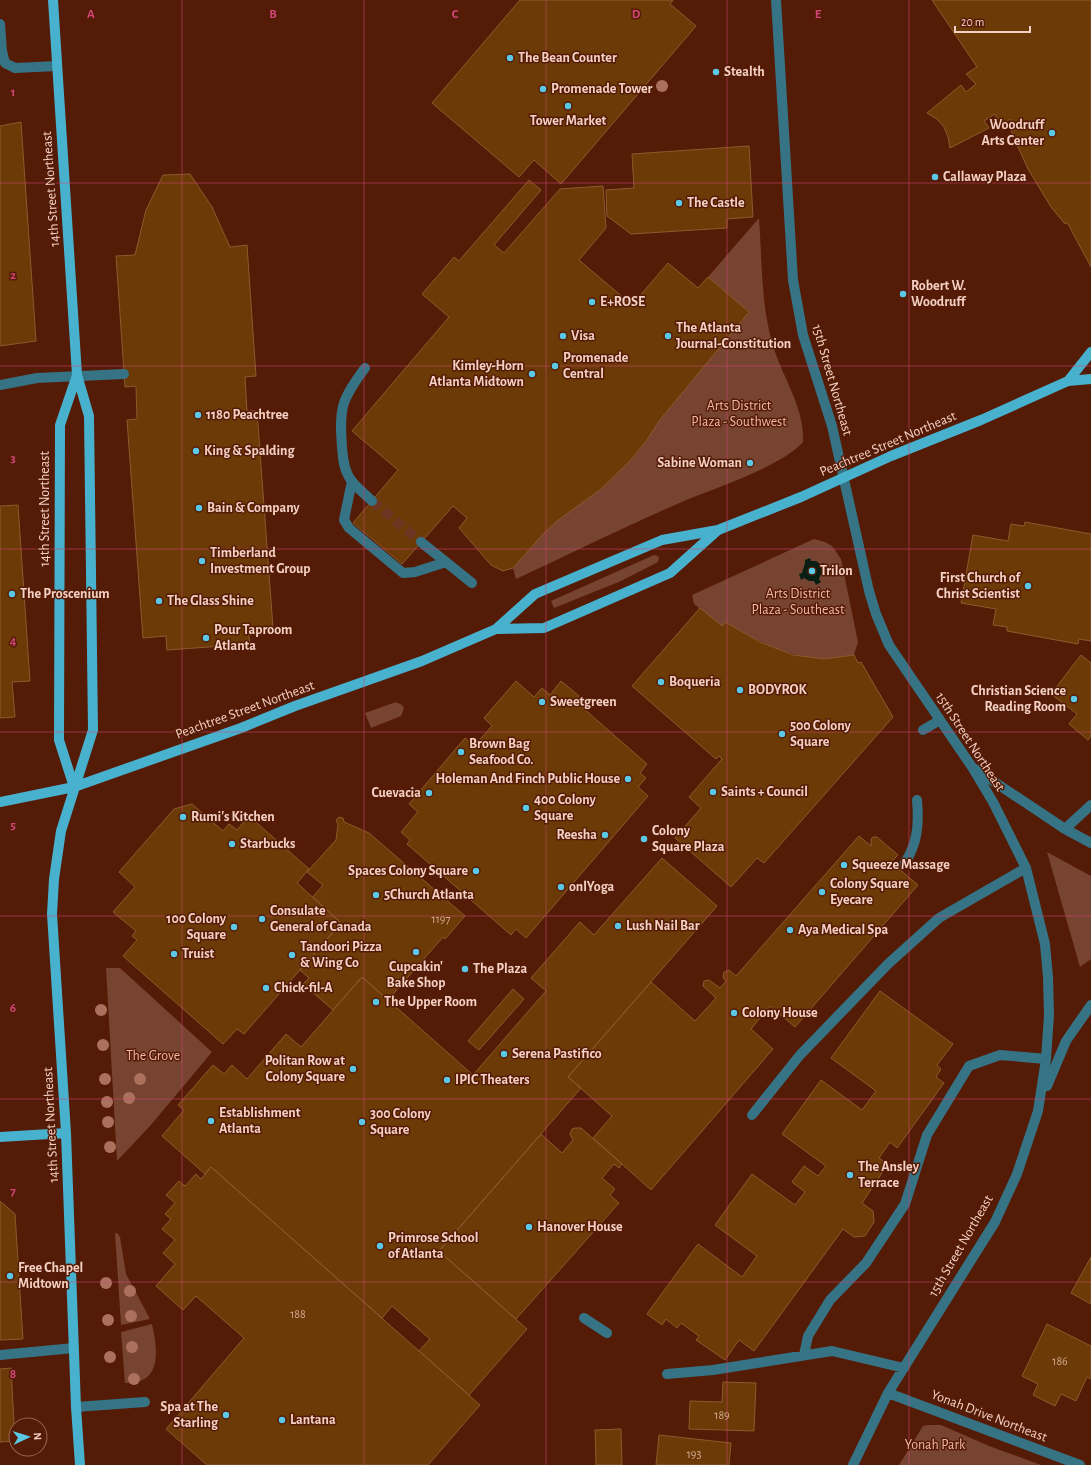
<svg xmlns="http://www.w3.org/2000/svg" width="1091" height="1465" viewBox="0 0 1091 1465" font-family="'Alegreya Sans',sans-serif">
<rect width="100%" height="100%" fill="#541b06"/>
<path fill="#784432" d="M759,218C762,258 761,300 771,338C779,374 805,404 803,442C782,466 716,488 684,501C628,525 572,553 516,579L513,568L543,534L557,521L601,489L629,462L641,448L659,421L749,312L708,277Z
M814,539L825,542L832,546L841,559L858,642L854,655C844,656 833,659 823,659C786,657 756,640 725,622L722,626L694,604L692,595Z
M654,555L659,557L658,562L621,581L554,608L551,601Z
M396,702L402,705L404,708L401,716L371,728L365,713Z
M1047,852L1091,876V959L1080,967Z
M106,968H120L212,1052L150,1126L117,1161Z
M115,1233H117L120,1237L126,1274L150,1319L121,1325Z
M152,1324C158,1351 162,1384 125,1383L121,1332Z
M928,1425H941L989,1446L1041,1465H899L923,1426Z"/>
<path fill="#081e13" d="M810,558L811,561H816L820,564L824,563L826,568L823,569L819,579L821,582L816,585L814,581H809L804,578L801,580L799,574L802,573L805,563V560Z"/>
<path fill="#6c3a06" stroke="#8d5a2e" d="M520,0H673L670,4L696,26L561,184L534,160L519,177L432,103Z
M932,0H1091V267L1067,222L1065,224L1051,207L1028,169L1013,136L1010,126L1013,123L1010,119L1000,127L995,114L984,121L989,128L950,148L948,137L944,127L937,119L927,113L961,85L966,92L976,84L966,74L977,67Z
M21,122L36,341L0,346V126Z
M749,146L753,217L727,219V228L631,234L607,216L606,190L634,188L632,154Z
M190,174L212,207L230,247L247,245L256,376L245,377L247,411H257L273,628L248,629L250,644L167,650L166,636L143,638L127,420L137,419L136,386L125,387L116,256L135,255L146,210L163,175Z
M529,180L541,190L494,245L504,253L560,189L603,186L606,228L579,260L632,305L668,263L698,288L708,277L749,312L659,421L647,440L629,462L601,489L557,521L543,534L513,568L503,571L491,565L459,528L467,518L453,506L402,564L353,523L398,470L352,431L449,317L422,294L454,257L459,261Z
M18,505L30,681L12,682L15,717L0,718V506Z
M1025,522L1091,534V641L1079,639L1078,644L1007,631V627L993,625L996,609L961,603L973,535L1008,541L1011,524L1024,526Z
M700,608L722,626L725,622L760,642L793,655L824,659L854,655L858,663L861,662L893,717L764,863L757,858L731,887L675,838L701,808L689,797L722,759L719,756L716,759L632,686Z
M1081,655L1091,663V736L1088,740L1069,724L1077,714L1051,694Z
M516,681L534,697L542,688L550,695L561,681L579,696L575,701L647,764L640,773L646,778L638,787L648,796L526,938L516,929L511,935L407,844L410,840L401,832L418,812L409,804L465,738L474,746L492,726L484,718Z
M192,804L223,831L229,824L237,830L249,816L309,869L297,883L341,923L244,1034L237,1029L223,1044L123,956L137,940L132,936L136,931L113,912L135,887L119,872L174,809Z
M339,817L343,818L344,822L369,833L465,916L445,939L443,937L388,1000L362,977L333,1010L303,984L309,978L300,970L341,923L313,897L323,885L307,872L336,840L338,824L336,820Z
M859,836L871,846V839L873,837H877L898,855L891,862L918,885L795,1027L770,1006L751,1029L773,1049L651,1190L593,1138L612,1116L568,1077L651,982L695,1021L716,998L703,986L704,981L709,980L720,988L726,981L723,978L724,972L729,970L736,976Z
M662,858L717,906L568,1077L581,1088L439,1251L527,1329L469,1395L419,1351L430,1339L392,1306L382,1318L211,1167L205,1174L162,1136L184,1110L178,1105L213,1065L224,1074L232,1065L247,1079L286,1034L301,1047L362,977L473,1075L546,991L531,978L580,922L594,935Z
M513,989L524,999L479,1050L468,1041Z
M880,991L953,1044L937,1065L941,1069L936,1077L944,1083L897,1148L890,1142L879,1158L888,1164L862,1203L873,1211L874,1222L865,1236L854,1237L843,1229L754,1351L739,1340L725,1360L696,1340L699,1336L681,1323L677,1328L666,1319L662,1325L647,1314L698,1244L742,1277L757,1256L715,1225L752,1174L795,1205L805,1192L792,1182L804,1166L818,1176L826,1166L782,1134L821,1080L862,1110L876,1091L831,1058Z
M575,1128H581L622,1164L619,1168L614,1164L602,1178L615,1189L610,1195L619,1203L516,1319L439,1251L541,1134L562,1153L573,1140L570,1134L572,1129Z
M211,1167L480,1405L428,1465H207L166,1429L244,1338L196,1296L183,1310L156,1286L175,1264L163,1253L175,1240L162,1229L171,1219L165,1214L175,1203L166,1195L179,1181L185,1186L196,1174L201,1179Z
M0,1201L15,1214L23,1339L0,1340Z
M1091,1257V1304L1071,1293Z
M1047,1324L1091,1346V1379L1087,1377L1076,1401L1061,1394L1055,1406L1033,1395L1038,1384L1022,1376Z
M11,1368L15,1441L0,1442V1369Z
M723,1382L756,1383L754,1431L689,1429L690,1401L722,1402Z
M621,1429L622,1465H596L595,1430Z
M659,1435L731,1443L729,1465H656Z"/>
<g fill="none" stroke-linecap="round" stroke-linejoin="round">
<path stroke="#6c3622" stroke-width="10" stroke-dasharray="10 5" stroke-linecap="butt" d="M372,501L421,542"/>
<path stroke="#367384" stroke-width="10" d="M776,0L793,280L803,335L832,426L869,591L876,614L889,645L972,767L993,802L1026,868L1045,944L1048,977L1049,1015L1046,1059L1038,1111L1017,1174L995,1222L888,1393L853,1465
M0,24L2,51L5,63L15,68L57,66
M365,368C341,400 339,408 342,447C343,457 343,467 349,477C354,486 364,493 372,501
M0,385L37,378L124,374
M352,481L344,520L349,528L403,573L415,572L446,562
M421,542L472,583
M923,730L940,720
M975,769L1065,829L1091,843
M1065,829L1091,805
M904,864C918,844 919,823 917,800
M1047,1086L1066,1041L1091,1005
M752,1115L800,1055L888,964L939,918L1026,868
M584,1318L607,1333
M0,1355L74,1348
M804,1355L808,1336L830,1300L866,1263L905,1204L927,1135L969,1066L1000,1055L1046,1059
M667,1374L713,1370L832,1351L904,1368
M888,1393L1080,1465
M76,1407L145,1402"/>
<path stroke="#48b1ce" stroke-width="10" d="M53,0L77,375L89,416L93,730L61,831L54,879L52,914L66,1133L76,1407L80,1465
M1068,381L1091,352
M496,629L544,628L670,573L718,530
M74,787L59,740L60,425L77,375
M0,802L74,787L241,728L295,706L422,661L496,629L535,594L662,540L718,530L801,497L891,456L981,420L1068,381L1091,379
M0,1137L66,1133"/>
</g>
<g fill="#ab715d">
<circle cx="662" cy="86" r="6"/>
<circle cx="101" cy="1010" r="6"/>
<circle cx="103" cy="1045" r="6"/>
<circle cx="105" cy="1079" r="6"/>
<circle cx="140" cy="1079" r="6"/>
<circle cx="129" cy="1098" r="6"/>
<circle cx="107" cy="1102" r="6"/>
<circle cx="108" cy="1122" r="6"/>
<circle cx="110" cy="1147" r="6"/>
<circle cx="106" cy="1283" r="6"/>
<circle cx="130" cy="1291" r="6"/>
<circle cx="131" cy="1316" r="6"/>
<circle cx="108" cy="1320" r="6"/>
<circle cx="132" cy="1347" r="6"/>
<circle cx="110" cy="1357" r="6"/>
<circle cx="134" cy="1379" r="6"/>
</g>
<path fill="none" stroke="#cf4675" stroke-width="1" stroke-opacity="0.55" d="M182,0V1465M364,0V1465M546,0V1465M727,0V1465M909,0V1465M0,183H1091M0,366H1091M0,549H1091M0,732H1091M0,916H1091M0,1099H1091M0,1282H1091"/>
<g fill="#5bc8e6" stroke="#541b06" stroke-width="1.5">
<circle cx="510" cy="58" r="4"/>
<circle cx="716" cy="72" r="4"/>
<circle cx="543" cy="89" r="4"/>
<circle cx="568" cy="106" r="4"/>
<circle cx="1052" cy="133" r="4"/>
<circle cx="935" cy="177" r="4"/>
<circle cx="679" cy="203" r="4"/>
<circle cx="903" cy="294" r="4"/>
<circle cx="592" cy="302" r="4"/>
<circle cx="563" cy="336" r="4"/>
<circle cx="668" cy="336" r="4"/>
<circle cx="555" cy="366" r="4"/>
<circle cx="532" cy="374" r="4"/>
<circle cx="198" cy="415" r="4"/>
<circle cx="196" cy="451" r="4"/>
<circle cx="750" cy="463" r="4"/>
<circle cx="199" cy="508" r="4"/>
<circle cx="202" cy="561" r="4"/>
<circle cx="812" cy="571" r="4"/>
<circle cx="1028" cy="586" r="4"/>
<circle cx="12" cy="594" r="4"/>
<circle cx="159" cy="601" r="4"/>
<circle cx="206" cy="638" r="4"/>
<circle cx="661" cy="682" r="4"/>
<circle cx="740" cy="690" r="4"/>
<circle cx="1074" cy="699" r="4"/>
<circle cx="542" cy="702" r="4"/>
<circle cx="782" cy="734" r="4"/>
<circle cx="461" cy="752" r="4"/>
<circle cx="628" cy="779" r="4"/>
<circle cx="713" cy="792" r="4"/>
<circle cx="429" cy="793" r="4"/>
<circle cx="526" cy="808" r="4"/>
<circle cx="183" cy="817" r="4"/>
<circle cx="605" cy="835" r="4"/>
<circle cx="644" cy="839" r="4"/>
<circle cx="232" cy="844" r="4"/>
<circle cx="844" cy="865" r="4"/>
<circle cx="476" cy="871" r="4"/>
<circle cx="561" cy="887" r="4"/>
<circle cx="822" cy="892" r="4"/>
<circle cx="376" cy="895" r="4"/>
<circle cx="262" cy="919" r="4"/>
<circle cx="618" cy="926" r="4"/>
<circle cx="234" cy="927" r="4"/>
<circle cx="790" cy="930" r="4"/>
<circle cx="416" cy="952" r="4"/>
<circle cx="174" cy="954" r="4"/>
<circle cx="292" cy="955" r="4"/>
<circle cx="465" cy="969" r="4"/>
<circle cx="266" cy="988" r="4"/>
<circle cx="376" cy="1002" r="4"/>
<circle cx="734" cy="1013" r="4"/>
<circle cx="504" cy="1054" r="4"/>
<circle cx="353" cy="1069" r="4"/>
<circle cx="447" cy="1080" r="4"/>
<circle cx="211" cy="1121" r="4"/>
<circle cx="362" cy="1122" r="4"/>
<circle cx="850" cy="1175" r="4"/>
<circle cx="529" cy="1227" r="4"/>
<circle cx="380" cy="1246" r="4"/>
<circle cx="10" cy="1276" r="4"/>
<circle cx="226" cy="1415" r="4"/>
<circle cx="282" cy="1420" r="4"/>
</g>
<g text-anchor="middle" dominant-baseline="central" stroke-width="3" stroke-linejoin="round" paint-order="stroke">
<g font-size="12" fill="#d3aa94">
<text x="441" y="919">1197</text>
<text x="298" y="1314">188</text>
<text x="1060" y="1361">186</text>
<text x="722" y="1415">189</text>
<text x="694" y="1454">193</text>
</g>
<g font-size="14" font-weight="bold" fill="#f5d0c4" stroke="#541b06" text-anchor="start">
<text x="518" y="58">The Bean Counter</text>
<text x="724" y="72">Stealth</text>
<text x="551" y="89">Promenade Tower</text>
<text x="568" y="121" text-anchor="middle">Tower Market</text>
<text x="1044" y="125" text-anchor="end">Woodruff<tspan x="1044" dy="16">Arts Center</tspan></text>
<text x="943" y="177">Callaway Plaza</text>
<text x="687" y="203">The Castle</text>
<text x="911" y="286">Robert W.<tspan x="911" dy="16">Woodruff</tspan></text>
<text x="600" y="302">E+ROSE</text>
<text x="676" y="328">The Atlanta<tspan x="676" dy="16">Journal-Constitution</tspan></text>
<text x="571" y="336">Visa</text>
<text x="563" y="358">Promenade<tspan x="563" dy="16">Central</tspan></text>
<text x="524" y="366" text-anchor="end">Kimley-Horn<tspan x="524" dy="16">Atlanta Midtown</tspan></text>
<text x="206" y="415">1180 Peachtree</text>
<text x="204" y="451">King &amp; Spalding</text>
<text x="742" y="463" text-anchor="end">Sabine Woman</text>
<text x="207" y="508">Bain &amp; Company</text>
<text x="210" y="553">Timberland<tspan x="210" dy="16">Investment Group</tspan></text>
<text x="820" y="571">Trilon</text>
<text x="1020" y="578" text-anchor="end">First Church of<tspan x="1020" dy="16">Christ Scientist</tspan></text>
<text x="20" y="594">The Proscenium</text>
<text x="167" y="601">The Glass Shine</text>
<text x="214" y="630">Pour Taproom<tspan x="214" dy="16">Atlanta</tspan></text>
<text x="669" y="682">Boqueria</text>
<text x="748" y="690">BODYROK</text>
<text x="1066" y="691" text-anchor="end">Christian Science<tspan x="1066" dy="16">Reading Room</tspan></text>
<text x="550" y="702">Sweetgreen</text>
<text x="790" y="726">500 Colony<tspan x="790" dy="16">Square</tspan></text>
<text x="469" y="744">Brown Bag<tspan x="469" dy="16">Seafood Co.</tspan></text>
<text x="620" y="779" text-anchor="end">Holeman And Finch Public House</text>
<text x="721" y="792">Saints + Council</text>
<text x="421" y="793" text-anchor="end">Cuevacia</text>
<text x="534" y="800">400 Colony<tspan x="534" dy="16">Square</tspan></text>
<text x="191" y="817">Rumi's Kitchen</text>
<text x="652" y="831">Colony<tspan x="652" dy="16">Square Plaza</tspan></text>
<text x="597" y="835" text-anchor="end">Reesha</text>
<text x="240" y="844">Starbucks</text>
<text x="852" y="865">Squeeze Massage</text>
<text x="468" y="871" text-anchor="end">Spaces Colony Square</text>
<text x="830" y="884">Colony Square<tspan x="830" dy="16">Eyecare</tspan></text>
<text x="569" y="887">onlYoga</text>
<text x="384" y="895">5Church Atlanta</text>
<text x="270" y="911">Consulate<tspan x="270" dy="16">General of Canada</tspan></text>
<text x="226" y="919" text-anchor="end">100 Colony<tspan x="226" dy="16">Square</tspan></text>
<text x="626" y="926">Lush Nail Bar</text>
<text x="798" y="930">Aya Medical Spa</text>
<text x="300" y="947">Tandoori Pizza<tspan x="300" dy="16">&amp; Wing Co</tspan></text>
<text x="182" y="954">Truist</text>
<text x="416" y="967" text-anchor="middle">Cupcakin'<tspan x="416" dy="16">Bake Shop</tspan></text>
<text x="473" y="969">The Plaza</text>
<text x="274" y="988">Chick-fil-A</text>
<text x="384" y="1002">The Upper Room</text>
<text x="742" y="1013">Colony House</text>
<text x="512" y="1054">Serena Pastifico</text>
<text x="345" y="1061" text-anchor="end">Politan Row at<tspan x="345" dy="16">Colony Square</tspan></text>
<text x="455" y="1080">IPIC Theaters</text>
<text x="219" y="1113">Establishment<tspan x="219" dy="16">Atlanta</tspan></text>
<text x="370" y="1114">300 Colony<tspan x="370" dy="16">Square</tspan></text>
<text x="858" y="1167">The Ansley<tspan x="858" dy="16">Terrace</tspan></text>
<text x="537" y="1227">Hanover House</text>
<text x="388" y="1238">Primrose School<tspan x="388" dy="16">of Atlanta</tspan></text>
<text x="18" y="1268">Free Chapel<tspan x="18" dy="16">Midtown</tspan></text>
<text x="218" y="1407" text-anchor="end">Spa at The<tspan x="218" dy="16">Starling</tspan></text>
<text x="290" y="1420">Lantana</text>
</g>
<g font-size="14" fill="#f5d0c4" stroke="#541b06">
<text transform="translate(51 189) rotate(-94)">14th Street Northeast</text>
<text transform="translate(832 380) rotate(74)">15th Street Northeast</text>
<text transform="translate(888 444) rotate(-23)">Peachtree Street Northeast</text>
<text transform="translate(45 509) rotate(-90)">14th Street Northeast</text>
<text transform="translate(245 710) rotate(-20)">Peachtree Street Northeast</text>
<text transform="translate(970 742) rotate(57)">15th Street Northeast</text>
<text transform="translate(51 1125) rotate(-93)">14th Street Northeast</text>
<text transform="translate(961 1246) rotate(-60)">15th Street Northeast</text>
<text transform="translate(989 1416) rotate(21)">Yonah Drive Northeast</text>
</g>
<g font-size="14" fill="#f2b8a5" stroke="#541b06">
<text x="739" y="406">Arts District<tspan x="739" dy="16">Plaza - Southwest</tspan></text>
<text x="798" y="594">Arts District<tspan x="798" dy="16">Plaza - Southeast</tspan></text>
<text x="153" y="1056">The Grove</text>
<text x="935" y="1445">Yonah Park</text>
</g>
</g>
<g font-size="13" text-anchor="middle" font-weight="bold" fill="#cf4675" stroke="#541b06" stroke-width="3" stroke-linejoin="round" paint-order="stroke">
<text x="91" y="18">A</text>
<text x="273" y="18">B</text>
<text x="455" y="18">C</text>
<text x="636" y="18">D</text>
<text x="818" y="18">E</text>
<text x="13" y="96">1</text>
<text x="13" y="279">2</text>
<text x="13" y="462">3</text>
<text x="13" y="645">4</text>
<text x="13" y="829">5</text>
<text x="13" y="1012">6</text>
<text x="13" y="1195">7</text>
<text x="13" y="1378">8</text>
</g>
<g transform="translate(28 1437) rotate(86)"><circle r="19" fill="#541b06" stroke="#946352"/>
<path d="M0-3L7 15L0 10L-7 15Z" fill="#5bc8e6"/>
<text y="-6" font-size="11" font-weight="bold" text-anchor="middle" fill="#f5d0c4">N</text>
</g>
<path d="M955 26v6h75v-6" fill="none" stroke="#f5d0c4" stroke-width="2"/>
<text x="961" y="26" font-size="12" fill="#f5d0c4" stroke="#541b06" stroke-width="3" paint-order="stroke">20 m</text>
</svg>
